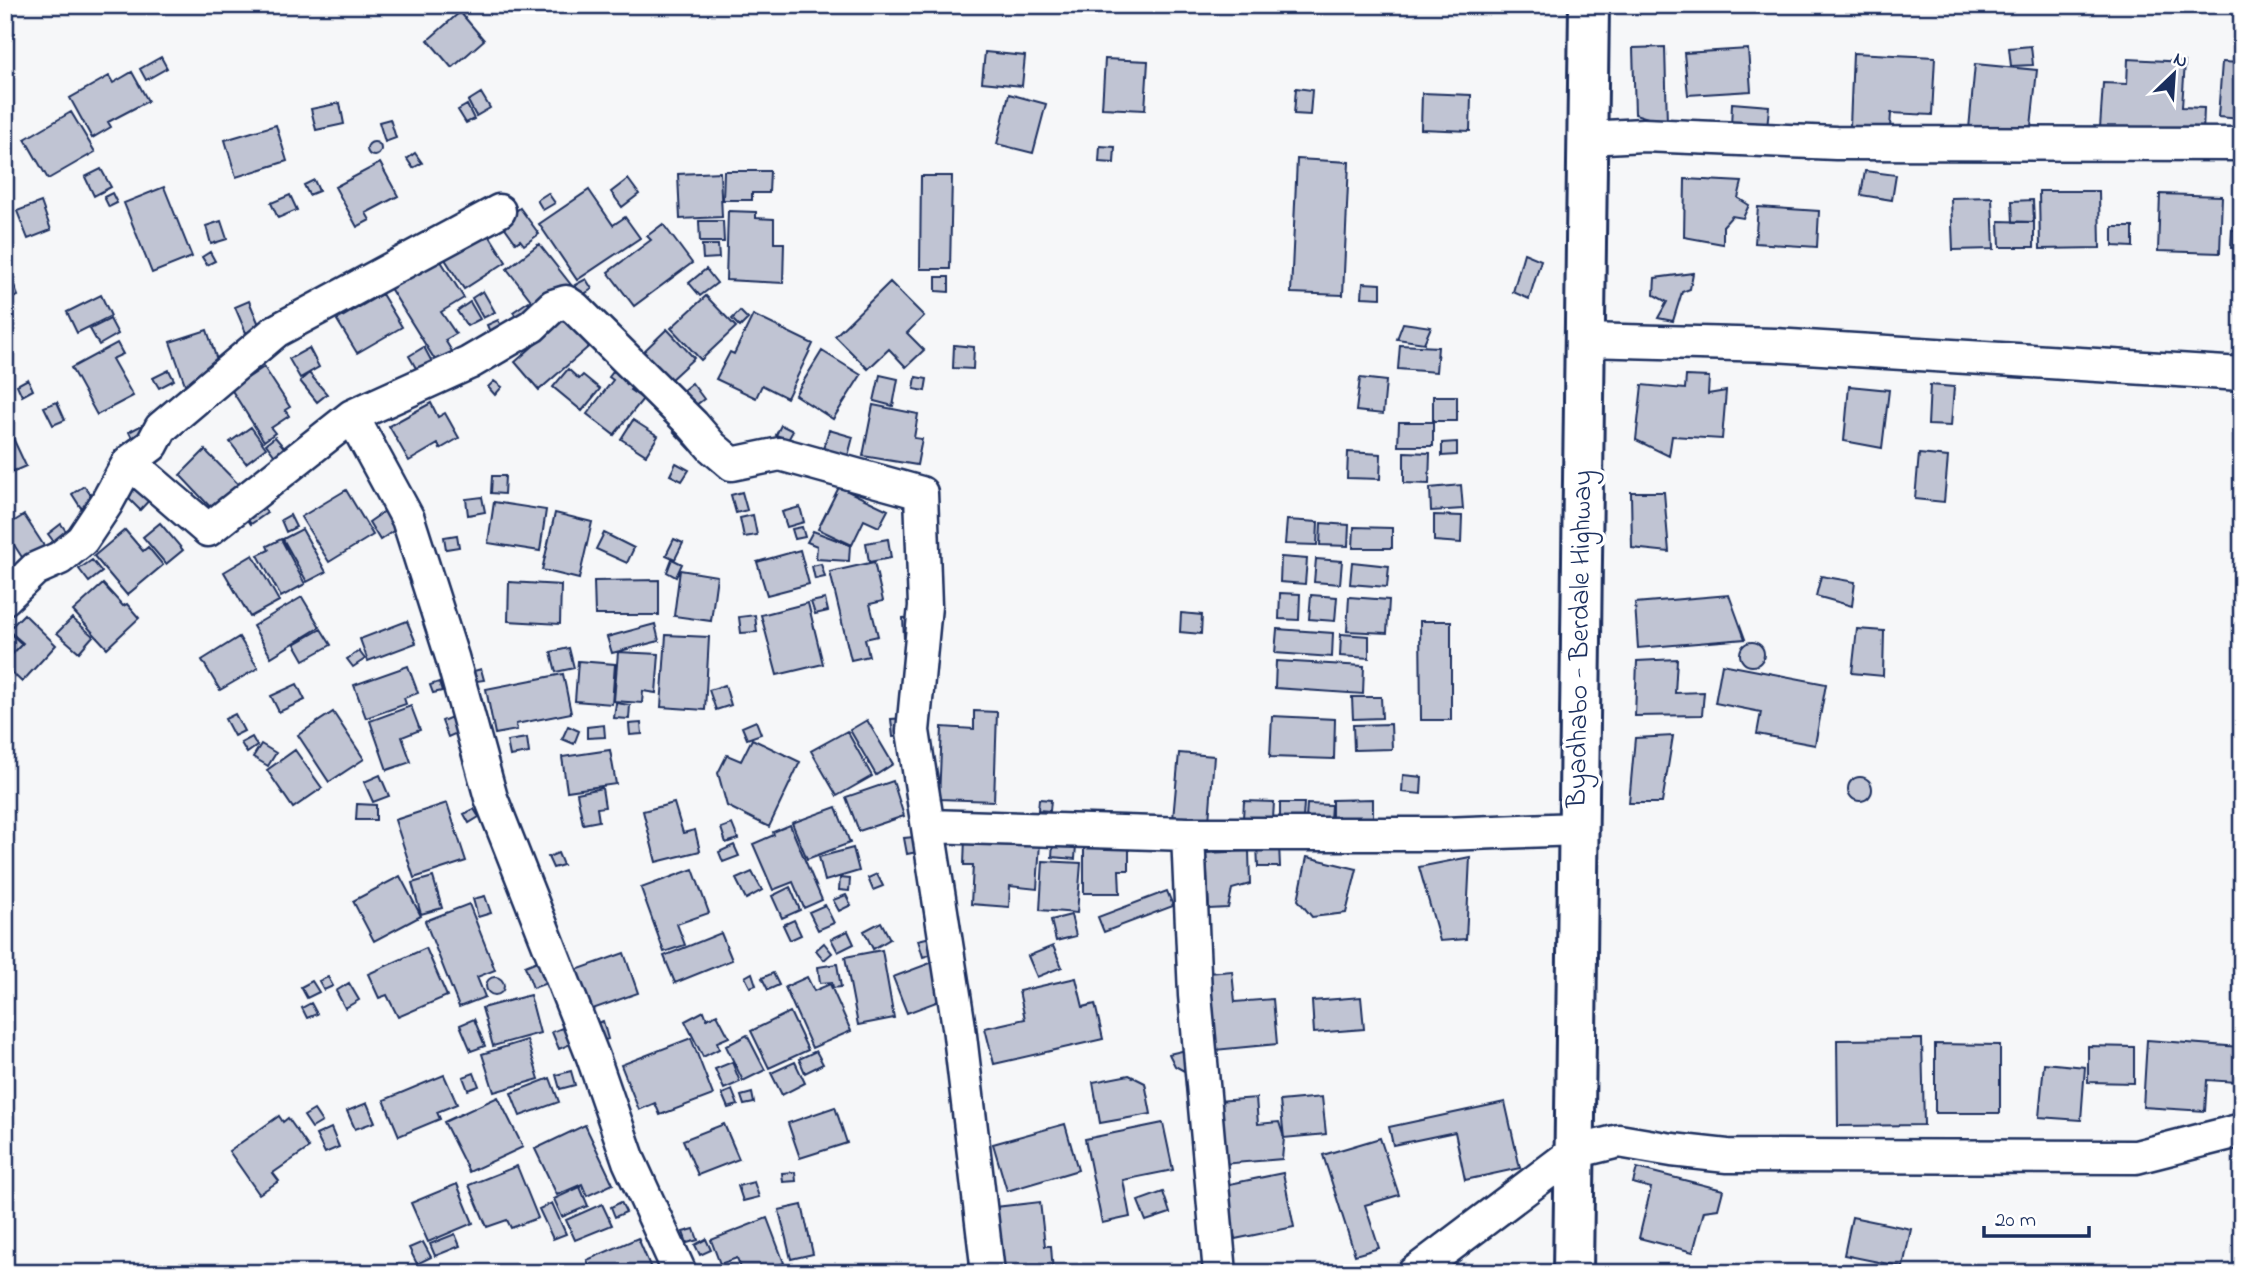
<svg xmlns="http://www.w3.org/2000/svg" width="2247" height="1278" viewBox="0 0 2247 1278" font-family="'Indie Flower',sans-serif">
<rect width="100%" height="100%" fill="#f6f7f9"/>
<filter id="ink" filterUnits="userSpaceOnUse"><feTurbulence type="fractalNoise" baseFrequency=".0143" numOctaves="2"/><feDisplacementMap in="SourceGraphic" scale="14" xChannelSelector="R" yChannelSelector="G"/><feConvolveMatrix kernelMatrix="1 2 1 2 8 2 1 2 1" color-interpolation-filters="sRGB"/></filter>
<g filter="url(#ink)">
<path fill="#c0c4d3" stroke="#1b2f5e" stroke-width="2" d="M460,12L484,40L452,68L428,40Z
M2031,46L2033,65L2011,66L2009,48Z
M1665,47L1667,124L1635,114L1633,48Z
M1748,49L1751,91L1688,95L1684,53Z
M985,52L1025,56L1022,86L982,82Z
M1853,53L1935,57L1932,115L1891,113L1890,129L1850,126Z
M161,57L167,68L146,80L140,69Z
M1105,59L1148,61L1145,110L1102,108Z
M2128,59L2185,62L2182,107L2204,108L2203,134L2100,128L2103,83L2127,84Z
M2222,62L2242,63V119L2218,117Z
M1975,64L2037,70L2030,136L1969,129Z
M132,72L148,101L108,122L111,127L92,138L70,98L109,76L113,83Z
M1296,88L1312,90L1310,115L1294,114Z
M481,93L490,108L476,116L468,101Z
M1422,93L1471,95L1470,131L1421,129Z
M1009,94L1046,104L1033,153L997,144Z
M340,103L344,124L316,130L311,109Z
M1732,103L1769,106L1767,130L1731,128Z
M467,105L474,119L466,123L458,110Z
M71,112L95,152L48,179L25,139Z
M390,119L396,138L385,142L379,122Z
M276,125L287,161L236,177L225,140Z
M367 149a7 7 0 1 1 14 0a7 7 0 1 1-14 0Z
M1100,146L1115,147L1114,163L1099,162Z
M415,153L422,163L413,168L407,159Z
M1297,159L1349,162L1343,295L1291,293Z
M380,163L398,196L366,213L370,220L357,227L335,187Z
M101,169L111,187L94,196L85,177Z
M724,171H770L769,193H752V200H723Z
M1865,171L1896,175L1892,200L1861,195Z
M720,172L722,217L680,219L678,174Z
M921,176H952L950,269H920Z
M628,179L639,194L622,207L611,192Z
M1685,179L1742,182L1738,198L1749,205L1743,218L1732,216L1723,226V244L1684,237Z
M314,180L319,191L309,195L304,185Z
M164,187L192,257L152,273L124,203Z
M589,190L613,225L625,217L640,238L577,280L539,224Z
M2039,191H2099L2100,248L2040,249Z
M112,193L117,203L109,207L104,197Z
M548,193L555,203L543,210L537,200Z
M2160,194L2222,196L2220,253L2158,251Z
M290,195L297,210L278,218L271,203Z
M1992,197L1994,249L1953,250L1951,198Z
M2033,200L2034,222H2013L2012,201Z
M41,202L51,230L28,239L17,211Z
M1758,207L1819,211L1817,247L1755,243Z
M520,208L539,234L524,245L520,240L516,243L501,222Z
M728,211L756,212V218L774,219V243H784L783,283L726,280Z
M221,221L227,239L211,244L206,226Z
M699,221H723L724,242H700Z
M1999,221L2034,222V247H2000Z
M663,224L692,263L634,306L608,272L651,240L647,236Z
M2113,227H2133V247L2113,246Z
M486,230L506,262L464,289L443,256Z
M2232,230H2242V248H2231Z
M539,244L572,286L556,298L534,304L507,269Z
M702,245H718L719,258L703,259Z
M210,252L215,261L207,265L202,257Z
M1524,253L1541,260L1529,299L1513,292Z
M439,258L464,298L441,312L456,334L445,340L453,353L437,363L390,288Z
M5,267H7L18,296L5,301Z
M706,269L717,283L700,296L689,283Z
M1693,273L1690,289L1682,292L1673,321L1658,318L1667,302L1654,295L1655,278Z
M936,277H949V292L936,291Z
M586,279L592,289L581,296L575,285Z
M890,282L924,316L907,333L924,350L906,367L889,349L868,369L835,336Z
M1363,283L1381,284V298L1362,297Z
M483,291L495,312L483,318L472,298Z
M382,294L402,327L357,353L337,320Z
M101,295L111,316L77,333L67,312Z
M706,296L736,327L701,360L671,328Z
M249,301L260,327L246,333L235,307Z
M529,301L538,313L522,325L513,312Z
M470,302L480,319L467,326L457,311Z
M740,311L748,319L740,327L732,319Z
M568,315L593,343L539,390L515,362Z
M753,315L813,344L787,398L762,385L756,398L716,379L730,352L734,354Z
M110,319L118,334L99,345L90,329Z
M498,320L504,332L492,337L487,325Z
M1403,323L1431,327L1424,343L1397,339Z
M667,329L694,358L669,381L642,353Z
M207,330L219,366L186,387L170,342Z
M117,343L123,354L112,359L133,396L97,415L71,368Z
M954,345L974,347L973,369L953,368Z
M1400,345L1438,347L1436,372L1398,369Z
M424,347L432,362L417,370L409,356Z
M309,348L319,367L300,378L289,359Z
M822,351L861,375L833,419L795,395Z
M620,363L639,378L630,390L643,399L614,435L587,414L613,380L609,377Z
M264,367L290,407L285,410L289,416L271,428L275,433L264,441L231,389Z
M568,369L579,379L583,375L600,389L582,411L553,387Z
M169,370L174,380L159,388L153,378Z
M309,373L327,394L317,402L300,381Z
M880,375L898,379L893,406L874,401Z
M1686,376L1709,377L1708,394L1726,391L1722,439L1672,436L1669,456L1636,440L1642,385L1685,389Z
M916,377L927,379L925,391L914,389Z
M1360,378L1386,381L1383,414L1356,411Z
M28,379L33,390L22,396L17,385Z
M494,381L502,387L495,395L488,387Z
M692,383L704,399L688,411L676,396Z
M1930,385L1954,387L1951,426L1928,425Z
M1849,386L1889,390L1882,448L1844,441Z
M1433,396H1457V421H1433Z
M57,402L65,420L53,425L44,407Z
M431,403L438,417L445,413L459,438L440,449L438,444L409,461L389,426Z
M873,405L918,414L914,438L922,439L917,465L863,456Z
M633,420L658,436L646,455L621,439Z
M5,421L26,466L5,475Z
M1399,422H1433V446H1398Z
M683,423L700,441L691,450L674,432Z
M142,425L150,438L136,446L129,432Z
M781,425L793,431L788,440L776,435Z
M251,427L266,448L246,463L230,442Z
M829,430L853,437L848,456L823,449Z
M275,437L287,451L277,459L266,444Z
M1457,442V455L1442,456V443Z
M205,450L241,487L215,512L180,475Z
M1348,452L1381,454L1380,479L1347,478Z
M1404,452L1430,453L1429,484L1404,483Z
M1919,454L1948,457L1944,502L1915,499Z
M676,463L689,470L682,481L670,475Z
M492,476H505L504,494L491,493Z
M138,481L154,495L140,510L125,495Z
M1461,485L1463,509L1431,511L1430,488Z
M84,486L94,499L81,508L72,494Z
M839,487L888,510L879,527L864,520L852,545L818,529Z
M346,490L373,535L329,562L301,517Z
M742,492L747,510L736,513L731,495Z
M1631,492H1664L1669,552L1632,548Z
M482,497L485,512L468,515L466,499Z
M259,501L267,513L251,524L243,513Z
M494,502L546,510L540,551L488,543Z
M800,507L804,522L787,527L782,512Z
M385,511L389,518L398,512L405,523L380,540L369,522Z
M555,513L592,522L579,579L542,570Z
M24,515L48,552L27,565L5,531V527Z
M290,515L296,527L286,532L281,520Z
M753,515L757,535L744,537L740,518Z
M1434,515L1462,516L1461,543L1434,541Z
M1287,520L1318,522L1317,545L1285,544Z
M160,523L183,550L166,564L143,537Z
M1321,523L1349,525L1348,546L1320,545Z
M61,524L73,541L60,550L48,534Z
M802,527L805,537L795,539L792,529Z
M1354,527L1392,528V548H1353Z
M302,529L326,572L307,582L283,539Z
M125,530L143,551L148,547L163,565L127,595L94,556Z
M813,531L850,545L849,561L816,559L817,546L807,542Z
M604,533L634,548L627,563L596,549Z
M457,535L459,547L446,549L444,537Z
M281,539L305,584L281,597L258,555L269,550L267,546Z
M674,539L683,543L675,559L666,555Z
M888,539L891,558L869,562L866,543Z
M800,550L809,584L767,595L757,562Z
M253,555L279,601L250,617L224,572Z
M1281,557L1307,559L1305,584L1280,582Z
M672,559L682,564L676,577L667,572Z
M1316,559L1342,561L1340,584L1314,582Z
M92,560L102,572L89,582L79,569Z
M874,562L883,601L870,604L878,636L865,639L869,656L851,660L830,572Z
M1352,562L1389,566L1387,587L1350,584Z
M821,564L825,577L815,579L812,566Z
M680,570L717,576L711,621L674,616Z
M1821,576L1855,582L1852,606L1816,596Z
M659,580V615H595L594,581Z
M509,582L561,585L560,624L508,621Z
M103,584L123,606L127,604L139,618L107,648L73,611Z
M1280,593L1300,594L1299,620L1279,619Z
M1311,595L1337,597L1335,621L1309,619Z
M1729,595L1745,639L1638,648L1635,603Z
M302,597L320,627L271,657L253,626Z
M1349,597L1389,600L1387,633L1347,631Z
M825,599L828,611L815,614L811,602Z
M808,603L823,664L777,675L761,615Z
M1181,613L1202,615L1201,634L1180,632Z
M24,614L56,645L22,682L5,666V662L23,643L8,630Z
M755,615L757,632L741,633L739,617Z
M916,617L917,638L904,639L903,618Z
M72,618L93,636L79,652L57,633Z
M407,621L416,643L368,661L360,639Z
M1420,621H1451V720H1421Z
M655,624L659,641L612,653L607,637Z
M321,629L331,645L304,660L295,644Z
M1277,629L1333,633L1332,657L1275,653Z
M1857,629L1884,631L1883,676L1852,673Z
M1341,634L1369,636V658L1340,656Z
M12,635L22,644L5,661V642Z
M666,635L709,637L705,710L661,707Z
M239,637L258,668L220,690L202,660Z
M1740 654a12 12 0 1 1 24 0a12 12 0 1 1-24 0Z
M569,648L574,668L556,672L551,652Z
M359,651L365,659L353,667L347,659Z
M618,652L659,654L656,693L643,691L642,703L614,701Z
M1677,659L1675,693L1704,692L1702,715L1635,716L1637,661Z
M578,661L615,664L612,704L575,701Z
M1276,661L1364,666L1363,694L1275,688Z
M1722,664L1826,684L1815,745L1757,734L1761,712L1715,703Z
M408,666L418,693L404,698L406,704L366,718L354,685Z
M481,669L484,680L477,681L474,671Z
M563,674L571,713L516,724L517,730L495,734L486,689Z
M439,682L442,691L433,693L430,685Z
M297,684L305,700L279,712L271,696Z
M725,685L731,705L716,710L709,690Z
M1352,697H1381L1382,718L1353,719Z
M616,703L630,705L629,719L614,718Z
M411,706L420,730L402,737L411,762L387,770L370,721Z
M974,711L997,712L994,801L939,799L942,727L974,729Z
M333,712L364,759L329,782L298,735Z
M235,714L244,731L234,736L225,719Z
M459,714L466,729L448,737L442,721Z
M1272,716L1335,719L1334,759L1270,757Z
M907,718L908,736L893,737L891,719Z
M867,720L893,764L876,775L850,730Z
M756,721L761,734L747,739L742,727Z
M641,723L642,734L630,735L629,724Z
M1391,724L1392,749L1354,750L1353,725Z
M604,725L605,737L587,738V727Z
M568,726L579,731L574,744L562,739Z
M847,731L872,776L837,796L811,751Z
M1673,736L1662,803H1629L1635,738Z
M252,737L257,746L247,753L241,743Z
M527,738L529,753L510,756L507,741Z
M752,739L800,762L769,827L727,806L718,773L727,755L741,761Z
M261,744L276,753L268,766L253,757Z
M295,750L322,788L293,808L267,770Z
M610,750L616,784L567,791L562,757Z
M1179,753L1214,756L1209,822L1173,819Z
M380,775L389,796L373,802L364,782Z
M1403,775L1422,777L1421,794L1402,792Z
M1848 789a12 12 0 1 1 24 0a12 12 0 1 1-24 0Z
M893,781L904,816L859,831L846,797Z
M602,788L605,807L597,808L599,821L583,824L577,793Z
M1039,799L1051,800L1050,811L1038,810Z
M1373,799V829H1332V800Z
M1244,801L1274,802L1273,819L1243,818Z
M447,803L466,861L414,878L395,820Z
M674,803L683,833L695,830L700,851L656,862L643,811Z
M1280,803H1304L1303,818L1280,817Z
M357,804L376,805V820H356Z
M1307,804L1331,805L1330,820L1306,819Z
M836,807L850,843L807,859L792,823Z
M474,809L479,817L469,823L464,814Z
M732,824L738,839L726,843L721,828Z
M790,825L822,900L804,908L793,882L773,890L753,844L774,835L773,832Z
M914,837L917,852L907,854L904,838Z
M965,837L1040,842L1037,889L1010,886L1009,907L971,904L973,865H964Z
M1053,843L1076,845L1075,859L1052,857Z
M1084,843H1129V870H1119L1120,893H1084Z
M1257,844H1279L1280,867H1258Z
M734,845L739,856L723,862L719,852Z
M853,848L859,871L825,881L819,857Z
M1249,851L1250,884L1232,889L1228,908L1209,909L1206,853Z
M558,853L563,865L553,868L548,857Z
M1307,857L1357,869L1346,913L1312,917L1298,900Z
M1470,857L1466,939L1440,941L1419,867Z
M1043,861L1081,863L1077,913L1040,910Z
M693,869L709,913L677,924L685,945L664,952L641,888Z
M752,872L762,890L746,899L736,879Z
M877,874L883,886L873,890L868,878Z
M400,876L421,916L374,941L353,901Z
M433,877L442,908L421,914L412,883Z
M840,878L850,879L849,891L839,890Z
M790,887L800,910L782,918L772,896Z
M1167,891L1173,906L1104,932L1098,917Z
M846,895L851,905L839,911L833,900Z
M485,896L491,913L478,917L473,899Z
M469,904L495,970L477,977L485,997L459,1007L425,921Z
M825,905L834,923L818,930L809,912Z
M1071,915L1076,936L1056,941L1051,920Z
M794,920L801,935L790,940L783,925Z
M881,922L890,939L873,949L864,931Z
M848,931L854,944L838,952L831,939Z
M721,933L732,960L675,983L664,956Z
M935,936L939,952L923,957L918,940Z
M824,943L832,953L824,960L816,950Z
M1053,946L1062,967L1037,977L1028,956Z
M426,948L447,996L398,1017L387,995L379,998L368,974Z
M882,950L894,1018L858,1025L845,957Z
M624,953L638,993L590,1010L576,970Z
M542,959L550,982L533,988L525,966Z
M933,962L947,998L907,1013L893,977Z
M837,964L841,987L833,988L832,982L820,983L818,967Z
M1232,971L1235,1002L1273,999L1277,1044L1215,1050L1208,973Z
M752,973L756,985L750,987L745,977Z
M773,973L779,985L768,990L762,978Z
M328,977L333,986L324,990L319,981Z
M807,977L814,991L830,984L851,1031L812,1048L785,987Z
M486 986a9 9 0 1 1 18 0a9 9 0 1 1-18 0Z
M1076,978L1083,1007L1095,1004L1103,1039L994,1064L985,1028L1025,1019L1019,991Z
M312,981L319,992L307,998L301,987Z
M349,983L359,1000L345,1008L336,991Z
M530,995L540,1033L493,1046L482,1008Z
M1361,997L1364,1029L1314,1033L1312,1001Z
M311,1003L317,1014L307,1018L302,1008Z
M704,1011L707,1019L717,1014L729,1037L717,1042L719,1049L703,1057L685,1021Z
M790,1012L808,1050L769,1068L751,1031Z
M474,1019L485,1046L471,1051L460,1025Z
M603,1021L608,1039L593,1043L588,1026Z
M567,1026L573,1043L559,1049L552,1032Z
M747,1035L765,1070L743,1081L726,1046Z
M691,1038L713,1095L660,1115L655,1103L639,1110L621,1065Z
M1922,1039L1924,1125L1838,1126L1837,1040Z
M527,1040L539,1079L494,1092L482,1054Z
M2147,1040L2240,1047L2237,1082L2207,1080L2205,1111L2143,1107Z
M1935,1044L2000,1045V1113H1935Z
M2088,1046L2134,1047V1083L2088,1082Z
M1186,1050V1072L1175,1066L1169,1054Z
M816,1051L823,1064L805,1073L799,1059Z
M732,1062L740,1082L724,1089L715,1069Z
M795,1062L805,1083L782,1095L771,1073Z
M2044,1063L2085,1067L2081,1120L2039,1117Z
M571,1071L575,1085L560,1089L556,1075Z
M474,1073L479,1086L468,1090L463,1077Z
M444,1075L457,1104L437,1112L440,1119L399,1136L384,1100Z
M1129,1075L1145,1083L1151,1114L1100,1123L1093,1082Z
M550,1078L559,1102L520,1116L511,1093Z
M732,1090L738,1105L728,1108L722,1094Z
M752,1093L754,1103L744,1105L741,1096Z
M498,1097L523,1147L469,1172L444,1122Z
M1322,1097L1326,1134L1284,1138L1280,1101Z
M1256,1098L1258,1124L1279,1122L1284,1138L1282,1159L1222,1164L1218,1101Z
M1505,1102L1520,1168L1465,1180L1455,1132L1393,1145L1389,1127Z
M367,1103L375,1122L355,1129L347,1111Z
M835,1107L847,1143L800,1158L788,1123Z
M314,1110L322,1122L312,1128L304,1116Z
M279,1116L283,1122L288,1118L309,1148L273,1173L279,1181L259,1194L229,1151Z
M1163,1123L1173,1170L1123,1180L1130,1217L1102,1223L1085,1139Z
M724,1124L739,1159L698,1175L683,1140Z
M1065,1124L1078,1170L1007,1191L993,1144Z
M585,1125L613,1184L587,1196L582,1184L557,1195L535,1149Z
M331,1128L339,1147L325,1153L316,1135Z
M1380,1138L1399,1195L1365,1205L1379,1248L1355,1255L1323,1155Z
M517,1166L538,1218L511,1228L507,1220L487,1227L469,1185Z
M1637,1168L1723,1190L1718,1209L1704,1211L1693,1252L1639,1238L1651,1188L1633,1183Z
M795,1172L796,1181L783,1182L782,1173Z
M1283,1173L1294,1227L1235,1239L1225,1185Z
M754,1182L759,1197L743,1201L738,1186Z
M457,1184L473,1223L428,1242L411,1203Z
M580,1187L588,1206L562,1217L554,1199Z
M1163,1192L1170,1213L1146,1221L1138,1201Z
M621,1202L626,1212L615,1217L611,1207Z
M1040,1202L1045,1246H1051L1053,1273H1003L996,1207Z
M552,1203L566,1234L553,1239L539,1209Z
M602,1204L612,1225L575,1240L566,1220Z
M802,1205L813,1254L791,1259L779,1210Z
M1852,1217L1911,1229L1903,1267L1844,1255Z
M767,1218L784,1263L759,1273H743L737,1258L720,1264L711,1240Z
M694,1229L698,1240L687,1243L683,1232Z
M455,1234L460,1246L435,1256L430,1244Z
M638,1238L653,1273H592L587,1260Z
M706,1239L711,1250L700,1255L695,1245Z
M423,1242L431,1257L417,1264L409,1248Z
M917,1267V1273H879V1272Z"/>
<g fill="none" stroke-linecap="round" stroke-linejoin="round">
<defs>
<path id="street" d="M1587,138L1643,135L1836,143L2242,144
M1585,340L1774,345L2242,374
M352,416L408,519L452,657L491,798L593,1057L629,1161L680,1273
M129,462L208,530L352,416L469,363L532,326L553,306L566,302L575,308L693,425L712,447L732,464L780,454L921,493L925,606L913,731L959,1027L988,1273
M5,598L35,569L60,558L82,540L106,504L129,462L152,445L161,428L276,331L499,211
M928,826L1188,834H1443L1578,829
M1188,834L1195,995L1220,1273
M1414,1273L1574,1152L1619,1141L1672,1150L1727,1156L2136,1157L2242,1130"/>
<path id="primary" d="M1573,1273L1589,5"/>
</defs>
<use href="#street" stroke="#1b2f5e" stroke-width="37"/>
<use href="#primary" stroke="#1b2f5e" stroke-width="44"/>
<use href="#street" stroke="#fff" stroke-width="32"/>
<use href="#primary" stroke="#fff" stroke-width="38"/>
</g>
</g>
<g text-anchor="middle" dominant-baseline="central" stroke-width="7" stroke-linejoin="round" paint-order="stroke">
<g font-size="28" fill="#1b2f5e" stroke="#fff">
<text transform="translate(1581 639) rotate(-89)">Byadhabo - Berdale Highway</text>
</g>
</g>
<rect width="2247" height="1278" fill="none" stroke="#fff" stroke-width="28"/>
<rect x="14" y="14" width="2219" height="1250" fill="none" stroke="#1b2f5e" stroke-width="2.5" filter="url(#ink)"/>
<g transform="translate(2174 74) rotate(25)" stroke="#ffffff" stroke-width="5" paint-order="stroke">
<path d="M0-5L12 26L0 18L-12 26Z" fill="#1b2f5e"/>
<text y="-10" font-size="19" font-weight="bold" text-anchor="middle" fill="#1b2f5e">N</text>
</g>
<path d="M1984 1226v10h105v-10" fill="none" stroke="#1b2f5e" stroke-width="3.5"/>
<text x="1995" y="1226" font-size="21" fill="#1b2f5e" stroke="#ffffff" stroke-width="5" paint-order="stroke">20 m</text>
</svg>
